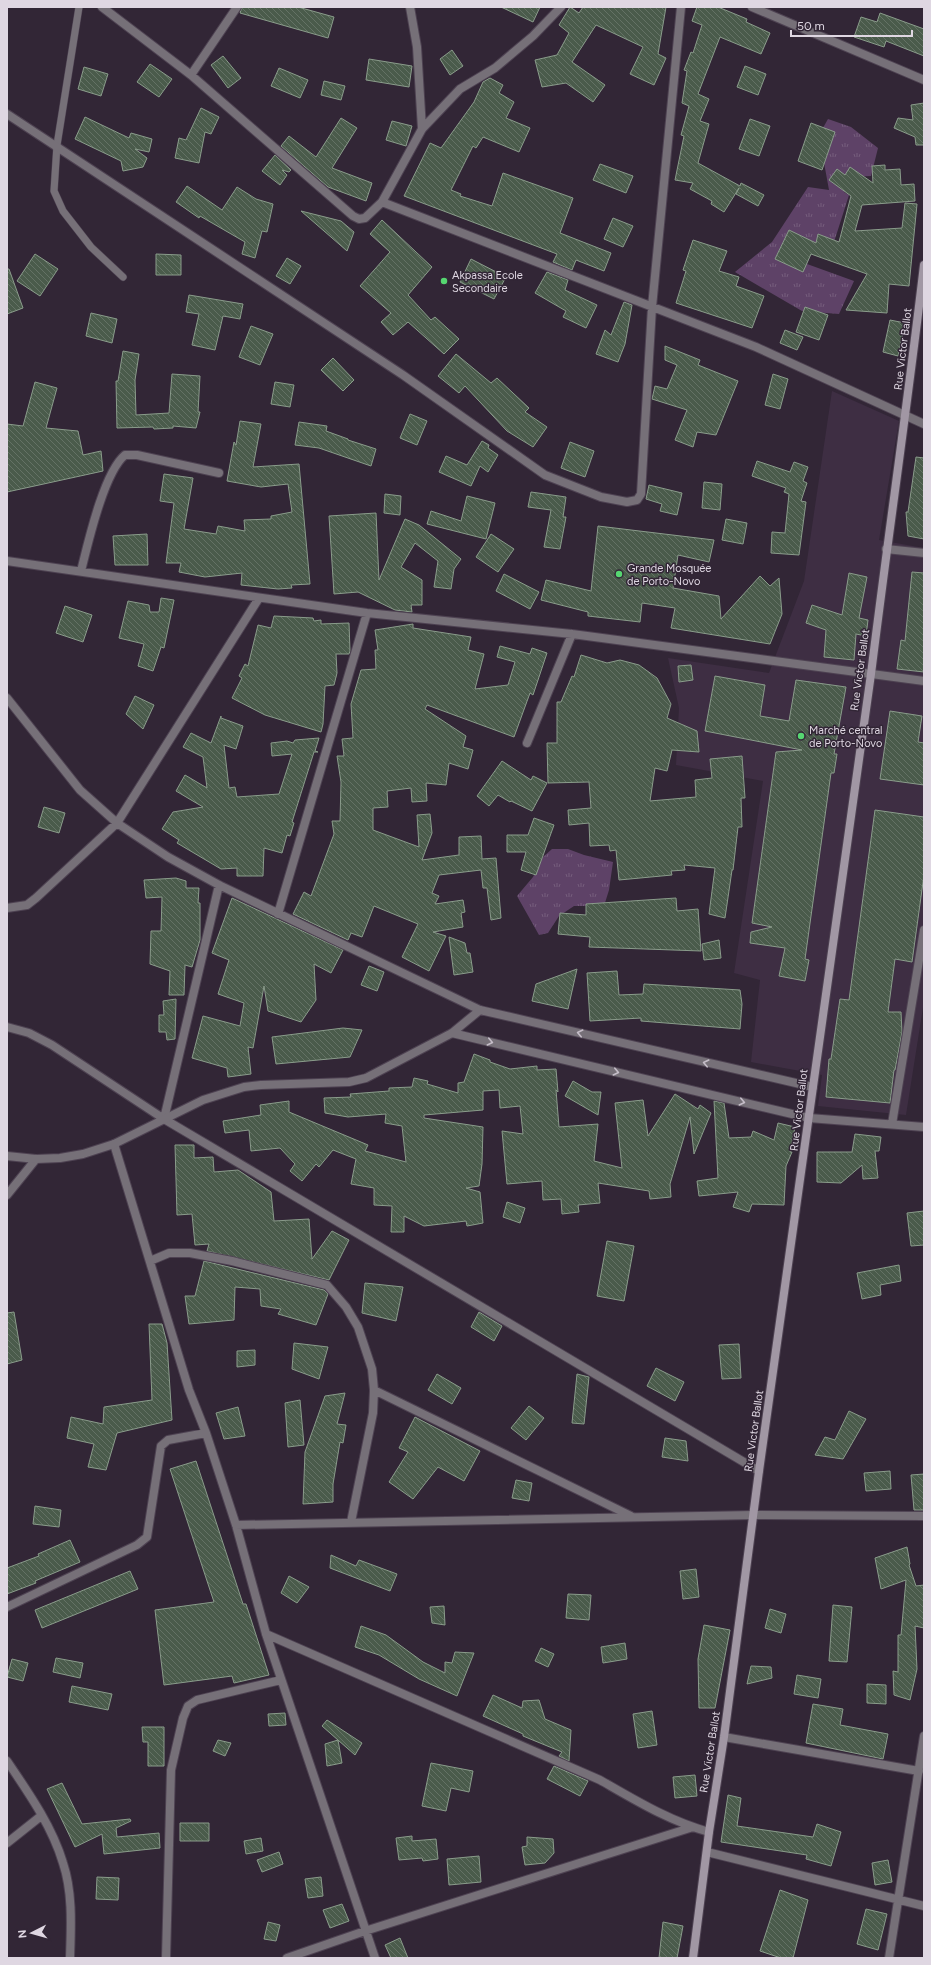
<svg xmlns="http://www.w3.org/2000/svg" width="931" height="1965" viewBox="0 0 931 1965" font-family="Figtree,sans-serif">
<defs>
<pattern id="grass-tufts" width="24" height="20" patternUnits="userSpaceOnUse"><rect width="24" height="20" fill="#5e4267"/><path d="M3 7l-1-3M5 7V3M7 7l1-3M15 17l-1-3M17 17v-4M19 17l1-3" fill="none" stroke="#755d7c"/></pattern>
<pattern id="building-back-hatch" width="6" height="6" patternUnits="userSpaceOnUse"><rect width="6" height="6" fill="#4a5b4b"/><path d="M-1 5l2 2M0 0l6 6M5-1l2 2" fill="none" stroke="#647265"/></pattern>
</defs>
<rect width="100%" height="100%" fill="#322636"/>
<path fill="#3e2e43" d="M832,391L899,421L879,540L924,548V1001L906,1115L818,1106L822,1075L751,1062L760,980L734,973L763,781L676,765L679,708L668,658L769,673L804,581Z"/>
<path fill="url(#grass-tufts)" d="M828,119L851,127L878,148L871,176L848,177L844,192L849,195L834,242L817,239L807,264L854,281L839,314L802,311L735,272L772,242L808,187L829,190L819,135Z
M552,849H568L584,855L613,862L609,890L604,906H574L559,916L548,933L539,935L517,896L533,877L543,857Z"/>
<path fill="url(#building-back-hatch)" stroke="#8a9c8b" d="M242,7H298L334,17L328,38L240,13Z
M501,7H540L533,22Z
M570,7L579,13L583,7H666L658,54L666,58L654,85L630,74L643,47L596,25L572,62L605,85L593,102L566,83L542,87L535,60L557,55L569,33L559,25Z
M697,7H718L747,19L746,22L770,33L761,54L720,37L698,94L709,99L700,121L709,124L698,163L740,186L741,183L764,195L758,206L736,194L739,188L724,212L711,204L712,201L690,189L693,183L675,180L684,136L681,135L689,106L682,103L687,71L684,70L691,52L693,53L702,25L692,21Z
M880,13L924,29V56L886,41L884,47L854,37L861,17L877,22Z
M452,50L463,66L450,75L440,59Z
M223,56L241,78L228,88L211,65Z
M369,59L412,66L409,87L366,80Z
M150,64L172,79L159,97L137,82Z
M745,66L766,74L758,95L737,87Z
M84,67L108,74L101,96L78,89Z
M279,68L308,80L300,98L271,86Z
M490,78L503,85L499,93L514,102L506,118L530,128L519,152L483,137L476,148L473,146L451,190L461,194L460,196L492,206L503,173L573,198L560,233L611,253L604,271L576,260L572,270L553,262L557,254L404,196L430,143L441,148L474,102L483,82Z
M324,81L345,86L341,100L321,95Z
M924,103V145H916L915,137L894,128L898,118L913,120L911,105Z
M201,108L219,117L211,134L205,132L199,163L175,158L179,138L186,140Z
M85,117L129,138L131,133L152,139L149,152L135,149L147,158L143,167L123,171L121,161L75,139Z
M341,118L357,128L332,168L372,183L366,201L328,187L281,146L289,136L316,157Z
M750,119L770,126L759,156L739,149Z
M392,121L412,126L406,146L386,140Z
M811,123L835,132L822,170L798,161Z
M275,155L291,170L289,172L282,170L287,175L280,185L262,171Z
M600,164L633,176L626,193L593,180Z
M885,165V170L900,169L901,185L914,184L915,201L862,205L855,231L902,228L905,203L917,204L909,286L889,284L887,313L846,310L867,274L811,254L803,272L775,259L789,230L816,243L818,234L839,242L851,196L829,180L837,169L845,175L850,167L873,183L872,166Z
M187,186L222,210L237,187L256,199L273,204L267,232L262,231L255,258L242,254L245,242L200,216L199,218L176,202Z
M301,211L341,221L354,232L347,251Z
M613,218L633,226L623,247L604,239Z
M382,220L432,267L408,295L431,320L435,317L459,339L444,354L408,322L393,335L381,322L391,313L360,286L390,252L370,234Z
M693,240L727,251L719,271L739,277L736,286L764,296L752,328L676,303L686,271L683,270Z
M35,254L58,269L40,296L17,281Z
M156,254L181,255V275H156Z
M287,258L301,266L290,284L276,276Z
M471,259L506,277L494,299L460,282Z
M7,269H9L23,308L7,314Z
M547,272L568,280L565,290L597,305L586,328L563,317L566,311L535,293Z
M189,295L243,304L240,319L223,316L215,350L192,345L199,314L186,312Z
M624,302L632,305L625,344L618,362L596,354L605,330L611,335Z
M805,307L828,315L819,340L796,332Z
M91,313L117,319L112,343L86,336Z
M890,320L905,323L898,356L883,352Z
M251,326L273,334L260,365L239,357Z
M785,330L803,337L797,350L780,343Z
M665,346L700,360L698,365L738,381L716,435L697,432L693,447L675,440L687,410L652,399L655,386L667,389L677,365L665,360Z
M123,351L139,354L135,380L136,415L169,413L172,374L200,376L198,412H200L196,428L173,426V428L154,429L153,427L117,428L116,381H118Z
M456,354L491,383L497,378L529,408L525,412L547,427L533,447L507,431L465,386L459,393L438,376Z
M333,358L354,380L343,391L321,370Z
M773,374L788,379L780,409L765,405Z
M35,382L57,388L46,428L78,431L83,455L101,451L103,471L7,492V424L23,426Z
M275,382L294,385L290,407L271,404Z
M410,414L427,421L417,445L400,438Z
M240,421L261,424L253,467L299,464L310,584L291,585L292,588L278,589L241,585L242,573L205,577L179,572L181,563H166L174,503L160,501L164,474L193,478L184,529L216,534L218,526L245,531L244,520L271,519V516L292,512L288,484L261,487L227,481L234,442L236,445Z
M299,422L327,426L326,431L348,439V440L376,449L371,466L319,448L295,445Z
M482,441L489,445L488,448L498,455L488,472L480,466L471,486L439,472L446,456L467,465Z
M570,442L594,451L585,477L561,468Z
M916,457L924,458V539L908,536L906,512H908Z
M757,461L790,472L794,462L808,467L803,481L807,483L801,501L806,502L799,555L771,553L772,532L785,533L789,494L784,492L786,488L752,476Z
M704,482L722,484L720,510L702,508Z
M649,485L682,493L677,515L660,511L662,504L646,499Z
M531,492L566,497L563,517H566L560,549L544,547L551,510L528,507Z
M385,494L401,496L400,515L384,513Z
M467,496L495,503L486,539L427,524L431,511L461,521Z
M376,513L379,580L405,519L419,525L461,559L454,569L451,589L434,587L438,561L415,543L401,567L422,580V605H411L412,612L395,610L358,592L334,594L329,516Z
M726,519L747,523L743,544L722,540Z
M598,526L714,540L709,562L678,555L673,588L719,596L721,619L760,576L770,586L779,578L782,614L770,644L671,628L675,608L642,603L640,622L588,616V612L541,600L546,580L591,591Z
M147,534L148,565H115L113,536Z
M491,534L514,549L498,572L476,557Z
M912,572L924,573V672L897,669L901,640L905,641Z
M849,573L867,577L859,618L868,620L866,636L856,634L854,660L824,657L826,630L806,623L812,605L842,615Z
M504,574L539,592L530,609L496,591Z
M161,598L174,600L164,648L161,647L153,671L138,666L144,644L119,638L128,601L149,605L150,612H159Z
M65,606L92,615L83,642L56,633Z
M274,616L313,618L314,621L321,620V624L349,623L350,651L349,654H336L337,673L334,685L325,686L323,724L321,732L265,715L232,698L242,678L239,676L245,664L248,666L258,625L271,628Z
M413,624V628L471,637L468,650L484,654L475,689L508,685L515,662L497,657L500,646L530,654L532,648L547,653L533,695L530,693L514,737L427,705L425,709L466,736L463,747L473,750L468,769L449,763L446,785L426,783L427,801L412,802L411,788L387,791L388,807L373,808V830L419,847L417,815L430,814L432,833L422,860L459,855V837L481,836L482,859L496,858L501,918L491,920L487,888H483L481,870L439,875L432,893L439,896L435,904L463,900L465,912L461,913L463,927L433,932L446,936L429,971L402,957L418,924L374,906L362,937L351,933L348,940L293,914L304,892L311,896L334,834L332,821H340L341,782L337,756H344L342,739L353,738L351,704L361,670L376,669L375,650H378L375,630Z
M581,655L607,663L620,660L639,665L657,678L671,704L667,718L697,731L699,752L672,750L667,771L655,768L650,801L696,797L695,780L712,778L710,759L742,756L745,798H741L742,827H738L733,870H732L725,918L709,914L715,868L684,865L685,870L671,871L672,875L619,880L616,850L610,851L609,845L590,846L589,823L569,825L568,810L591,808L589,782L548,783L547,743H557V702H561L572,676L574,677Z
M691,665L693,680L679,682L678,666Z
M715,676L765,685L760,716L789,721L796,680L846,687L834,754H837L834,773H831L805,959L809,960L805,981L779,976L785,948L750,943L751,932L772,927L752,923L776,752L802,750L705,731Z
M135,696L154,705L143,729L126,714Z
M890,711L922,716L918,742L924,743V785L880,779Z
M221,716V718L243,726L236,749L224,745L229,788L235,787L237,797L279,794L292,754L272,756L271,743L287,741L293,743L295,740L319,738L315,751L318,752H314L292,822L294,823L290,836L287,835L282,853L264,848L263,876H237V868L221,869L177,843L179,840L162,829L173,812L203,807L176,791L185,775L207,788L203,757L183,747L191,733L211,743Z
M502,761L531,780L533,776L547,783L532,811L511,801L510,802L498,795L489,806L477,796Z
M44,807L65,813L59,833L38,827Z
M875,810L924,817V875L912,962L895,959L888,1012H901L902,1032L895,1070H894L890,1103L826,1097L829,1059H831L840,999L849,1000Z
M534,818L554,825L536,875L521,870L526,852H507V835H528Z
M176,878L186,881V888H199L198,903H200V940L192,967L185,965L184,995H169L170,971L150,964L151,931H161L162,897L146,898L144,880Z
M232,898L343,950L331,973L314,964L316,1000L301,1022L268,1011L264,986L253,1048L248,1047L251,1074L228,1077L227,1068L192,1058L203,1016L240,1026L244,1003L218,994L229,960L212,953Z
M676,898L677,911L698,909L701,951L589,947L590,937L558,934L560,913L586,915V904Z
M449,937L465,943L467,953H470L473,972L454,975Z
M719,940L721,958L704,960L702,944Z
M369,966L384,972L377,991L361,985Z
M577,969L568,1009L532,1001L536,984Z
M617,971L619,995L643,994L644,984L740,990L742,1004L740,1029L641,1021V1018L590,1021L587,973Z
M176,999L175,1039L167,1040L166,1032H159V1015H164L163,1001Z
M343,1028L362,1030L350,1057L276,1064L272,1037Z
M474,1054L490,1060V1062L510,1069L537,1066V1070L556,1069L558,1092L556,1090L559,1127L598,1124L594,1161L622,1168L615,1103L643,1100L648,1136L675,1094L698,1109L700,1105L711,1113L694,1154L690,1117L670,1184L671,1197L650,1199L649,1191L598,1183L600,1203L578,1205L579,1212L562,1214L561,1199L543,1200L542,1181L507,1184L502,1131L523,1134L520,1106L500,1108L499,1090L483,1091V1110L424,1115V1118L483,1127L482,1164L479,1186L466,1188L480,1192L483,1223L467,1226L466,1221L424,1226L404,1216V1232H391L392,1206L374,1205V1188L351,1184L356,1159L333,1150L319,1167L316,1164L302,1181L290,1171L295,1164L280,1148L251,1151L249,1130L225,1133L223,1121L261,1115L260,1105L289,1101V1112L368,1145L365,1151L406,1162L402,1126L385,1123L386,1114L348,1117L325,1113L324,1098L351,1097L350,1094L389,1091V1088L412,1087L414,1078L428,1081L427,1084L458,1093V1083L464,1082Z
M573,1081L592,1092H601L598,1115L565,1096Z
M714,1101L724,1103L729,1138L751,1137L753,1131L774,1140L778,1123L795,1127L790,1152H792L786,1166L784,1205L752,1204L749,1212L733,1207L738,1192L699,1196L697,1181L718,1178Z
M855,1134L881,1137L879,1151H875L878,1178L863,1179L862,1165L841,1183L817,1182V1152H852Z
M175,1145H194V1158L213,1157L214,1172L238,1170L271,1192L274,1221L309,1219L312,1259L332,1231L349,1240L329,1280L207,1251L209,1244L195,1245L192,1214L177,1215Z
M507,1202L525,1208L520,1223L503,1217Z
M924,1211V1245L911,1246L907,1213Z
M607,1241L634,1246L624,1301L597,1296Z
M204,1261L324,1290L328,1294L316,1325L278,1314L281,1309L261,1306L260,1289L235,1287L234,1320L189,1324L185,1296H195Z
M899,1265L901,1281L880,1285L881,1295L862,1299L857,1273Z
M365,1283L403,1287L396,1321L362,1313Z
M14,1312L22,1360L7,1364V1313Z
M479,1312L502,1326L494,1341L471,1327Z
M149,1324H162L167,1343L172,1420L117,1433L106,1470L88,1467L94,1444L67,1438L71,1417L103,1424L104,1407L152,1400Z
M294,1343L328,1347L319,1379L292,1369Z
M739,1344L741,1378L722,1379L719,1345Z
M255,1350V1365L237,1367V1351Z
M656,1368L684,1382L675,1401L647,1386Z
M437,1374L461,1388L452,1404L428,1390Z
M577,1374L589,1377L584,1424L572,1423Z
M345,1393L337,1424L346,1425L343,1443L340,1442L333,1484V1502L303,1504L305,1452L325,1396Z
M300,1400L304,1445L288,1447L285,1403Z
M529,1406L544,1418L526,1440L511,1428Z
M238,1407L245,1436L224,1439L216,1413Z
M849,1411L866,1419L843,1459L815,1455L825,1437L835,1440Z
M415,1417L480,1451L464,1481L438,1467L413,1499L389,1482L408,1452L399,1448Z
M665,1438L686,1441L688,1461L662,1457Z
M196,1461L243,1604H246L269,1675L234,1683L232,1676L164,1685L155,1610L214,1602L170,1469Z
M890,1471L891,1489L866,1491L864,1473Z
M924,1474V1510H914L911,1475Z
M516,1480L532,1483L529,1501L512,1498Z
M35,1506L61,1510L59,1527L33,1524Z
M70,1540L80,1562L35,1581L36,1583L7,1594V1568L39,1556L38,1554Z
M907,1547L910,1564L909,1565L916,1586L924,1585V1628L915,1626L917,1669L910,1700L894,1695L893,1671L898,1672V1635H901L906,1580L881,1589L875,1558Z
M331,1555L356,1566L359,1560L397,1574L390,1591L330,1568Z
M696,1569L699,1597L683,1599L680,1571Z
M130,1571L138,1589L42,1628L35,1610Z
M289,1576L309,1587L297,1603L281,1593Z
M568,1594L591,1595L589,1620L566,1618Z
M833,1605L852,1607L847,1662L829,1661Z
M444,1606L445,1625L432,1623L430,1607Z
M770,1609L786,1614L781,1633L765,1628Z
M704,1625L730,1630L715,1708H699L698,1659Z
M361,1626L386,1635L423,1662L445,1673V1662L452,1663L455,1652L474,1653L457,1696L419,1679L379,1655L355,1647Z
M625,1643L627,1659L603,1663L601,1647Z
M541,1648L554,1654L548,1667L535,1661Z
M56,1658L83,1663L80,1678L53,1672Z
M12,1659L28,1663L23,1681L7,1677Z
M751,1666L771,1667L772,1678L747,1684Z
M797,1675L821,1679L818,1698L794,1694Z
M867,1684L886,1685V1704L867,1703Z
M72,1686L112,1694L108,1710L69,1702Z
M493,1695L522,1708L523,1701L539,1700L545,1719L571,1730L569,1761L559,1756L562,1752L523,1736V1734L483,1716Z
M813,1704L843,1709L840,1725L888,1734L883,1759L806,1743Z
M652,1711L657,1745L638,1748L633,1714Z
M285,1713L286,1725L269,1726L268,1714Z
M327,1720L362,1743L355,1755L322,1726Z
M142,1727H164V1766H148V1742H143Z
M218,1740L231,1743L225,1756L213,1751Z
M338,1740L342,1763L327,1766L325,1744Z
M431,1763L473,1771L469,1792L451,1788L446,1811L422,1806Z
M554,1766L588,1781L580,1796L547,1779Z
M695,1775L697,1796L675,1798L673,1777Z
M62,1783L82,1824L130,1819L131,1821L116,1828L117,1837L159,1833L160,1848L104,1854L102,1834L75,1847L47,1789Z
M728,1795L741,1798L737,1826L813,1837L817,1824L841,1832L831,1866L806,1859L807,1855L721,1842Z
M180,1823H209V1841H180Z
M412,1836V1841L436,1839L438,1859L423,1861L422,1858L399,1860L396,1838Z
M527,1837L553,1839L554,1853L545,1863L525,1865L522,1847L527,1846Z
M261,1838L263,1851L246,1854L244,1841Z
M279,1852L283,1864L262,1872L257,1860Z
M479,1856L481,1882L449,1885L447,1859Z
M888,1860L892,1882L875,1885L872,1863Z
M97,1877L119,1878L118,1900L96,1899Z
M321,1877L323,1896L308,1898L305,1879Z
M780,1890L808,1900L793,1958H781L760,1951Z
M342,1904L349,1921L330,1928L323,1910Z
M866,1909L887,1914L878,1950L857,1944Z
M268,1922L280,1925L276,1941L264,1939Z
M663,1922L683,1926L677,1958H659Z
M400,1938L408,1958H391L385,1945Z"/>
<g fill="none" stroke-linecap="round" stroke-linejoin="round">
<defs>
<path id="service" d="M79,7L57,145L54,191L63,211L91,247L123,277"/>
<path id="minor" d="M102,7L191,75L353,216L359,219L365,218L382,202L422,129L460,89L495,68L533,36L561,7
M410,7L417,47L422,129
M752,7L924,80
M191,75L237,7
M7,114L403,375L545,475L601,497L627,502L637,500L641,494L652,307L681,7
M382,202L756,347L924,424
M886,549L924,553
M7,561L367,613L572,634L924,681
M81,571C88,543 104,472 125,455H137L219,473
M7,698L80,790L117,823L168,857L219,885L480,1010
M527,743L572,634
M7,908L27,905L36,898L117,823L259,598
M278,914L367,613
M7,1027L29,1033L52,1045L164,1119L759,1471
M809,1118L924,1127
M164,1119L219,885
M892,1124L924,930
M114,1144L189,1390L206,1433L236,1525L266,1634L375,1958
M7,1195L36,1159
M150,1261L169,1253H190L232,1261L327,1285L346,1307L358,1327L372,1369L374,1390L373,1413L351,1522
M374,1390L631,1516
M236,1525L754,1515L924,1516
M7,1607L137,1545L147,1537L161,1446L168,1440L206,1433
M266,1634L600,1780C635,1800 669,1821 709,1832
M724,1737L919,1771
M7,1761C28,1792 52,1826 63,1863C73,1893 71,1927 70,1958
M7,1843L41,1816
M707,1852L924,1906
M166,1958L171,1770L183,1718L188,1706L197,1700L281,1680
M287,1958L365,1931L693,1827
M889,1958L924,1736"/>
<path id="tertiary" d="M452,1033L809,1118
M7,1156L36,1159L60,1158L83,1154L114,1144L203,1100L244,1087L261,1085L349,1082L366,1078L452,1033L480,1010L813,1087"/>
<path id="secondary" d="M693,1958L709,1832L724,1737L759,1471L871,674C888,537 908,401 924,265"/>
</defs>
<use href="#service" stroke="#4e4252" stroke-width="8"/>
<use href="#minor" stroke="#4e4252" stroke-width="10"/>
<use href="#tertiary" stroke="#4e4252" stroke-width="10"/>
<use href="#secondary" stroke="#4e4252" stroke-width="10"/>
<use href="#service" stroke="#767078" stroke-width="7"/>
<use href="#minor" stroke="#767078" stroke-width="8"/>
<use href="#tertiary" stroke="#767078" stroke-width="8"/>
<use href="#secondary" stroke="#a197a4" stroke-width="8"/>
</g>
<defs><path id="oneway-chevron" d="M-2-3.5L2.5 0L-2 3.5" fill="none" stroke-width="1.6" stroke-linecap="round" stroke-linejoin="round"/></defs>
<g stroke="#c5bdc8">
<use href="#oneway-chevron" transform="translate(580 1033) rotate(-167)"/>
<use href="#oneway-chevron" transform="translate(490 1042) rotate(13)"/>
<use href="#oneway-chevron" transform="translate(706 1063) rotate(-167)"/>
<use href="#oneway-chevron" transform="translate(616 1072) rotate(13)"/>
<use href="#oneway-chevron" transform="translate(742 1102) rotate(13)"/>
</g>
<g fill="#56d671" stroke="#322636" stroke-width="1.5">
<circle cx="444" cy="281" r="4"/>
<circle cx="619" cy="574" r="4"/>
<circle cx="801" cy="736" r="4"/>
</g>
<g text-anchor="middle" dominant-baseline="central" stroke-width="3" stroke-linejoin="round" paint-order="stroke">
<g font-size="11" fill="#dfd7e2" stroke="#322636" text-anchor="start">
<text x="452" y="275">Akpassa Ecole<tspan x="452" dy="13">Secondaire</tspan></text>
<text x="627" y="568">Grande Mosquée<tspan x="627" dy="13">de Porto-Novo</tspan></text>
<text x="809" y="730">Marché central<tspan x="809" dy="13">de Porto-Novo</tspan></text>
</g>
<g font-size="11" fill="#dfd7e2" stroke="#322636">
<text transform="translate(903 349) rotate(-83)">Rue Victor Ballot</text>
<text transform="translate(860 670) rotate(-82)">Rue Victor Ballot</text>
<text transform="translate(799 1110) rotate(-83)">Rue Victor Ballot</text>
<text transform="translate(754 1431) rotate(-82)">Rue Victor Ballot</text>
<text transform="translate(710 1752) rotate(-81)">Rue Victor Ballot</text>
</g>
</g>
<rect width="931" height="1965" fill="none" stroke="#dfd7e2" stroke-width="16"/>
<g transform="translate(32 1933) rotate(264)" stroke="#322636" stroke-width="3" paint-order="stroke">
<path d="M0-3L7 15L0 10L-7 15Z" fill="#dfd7e2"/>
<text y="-6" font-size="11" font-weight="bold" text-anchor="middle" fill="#dfd7e2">N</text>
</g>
<path d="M791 30v6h121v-6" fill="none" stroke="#dfd7e2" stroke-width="2"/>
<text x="797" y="30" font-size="12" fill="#dfd7e2" stroke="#322636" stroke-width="3" paint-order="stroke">50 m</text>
</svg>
